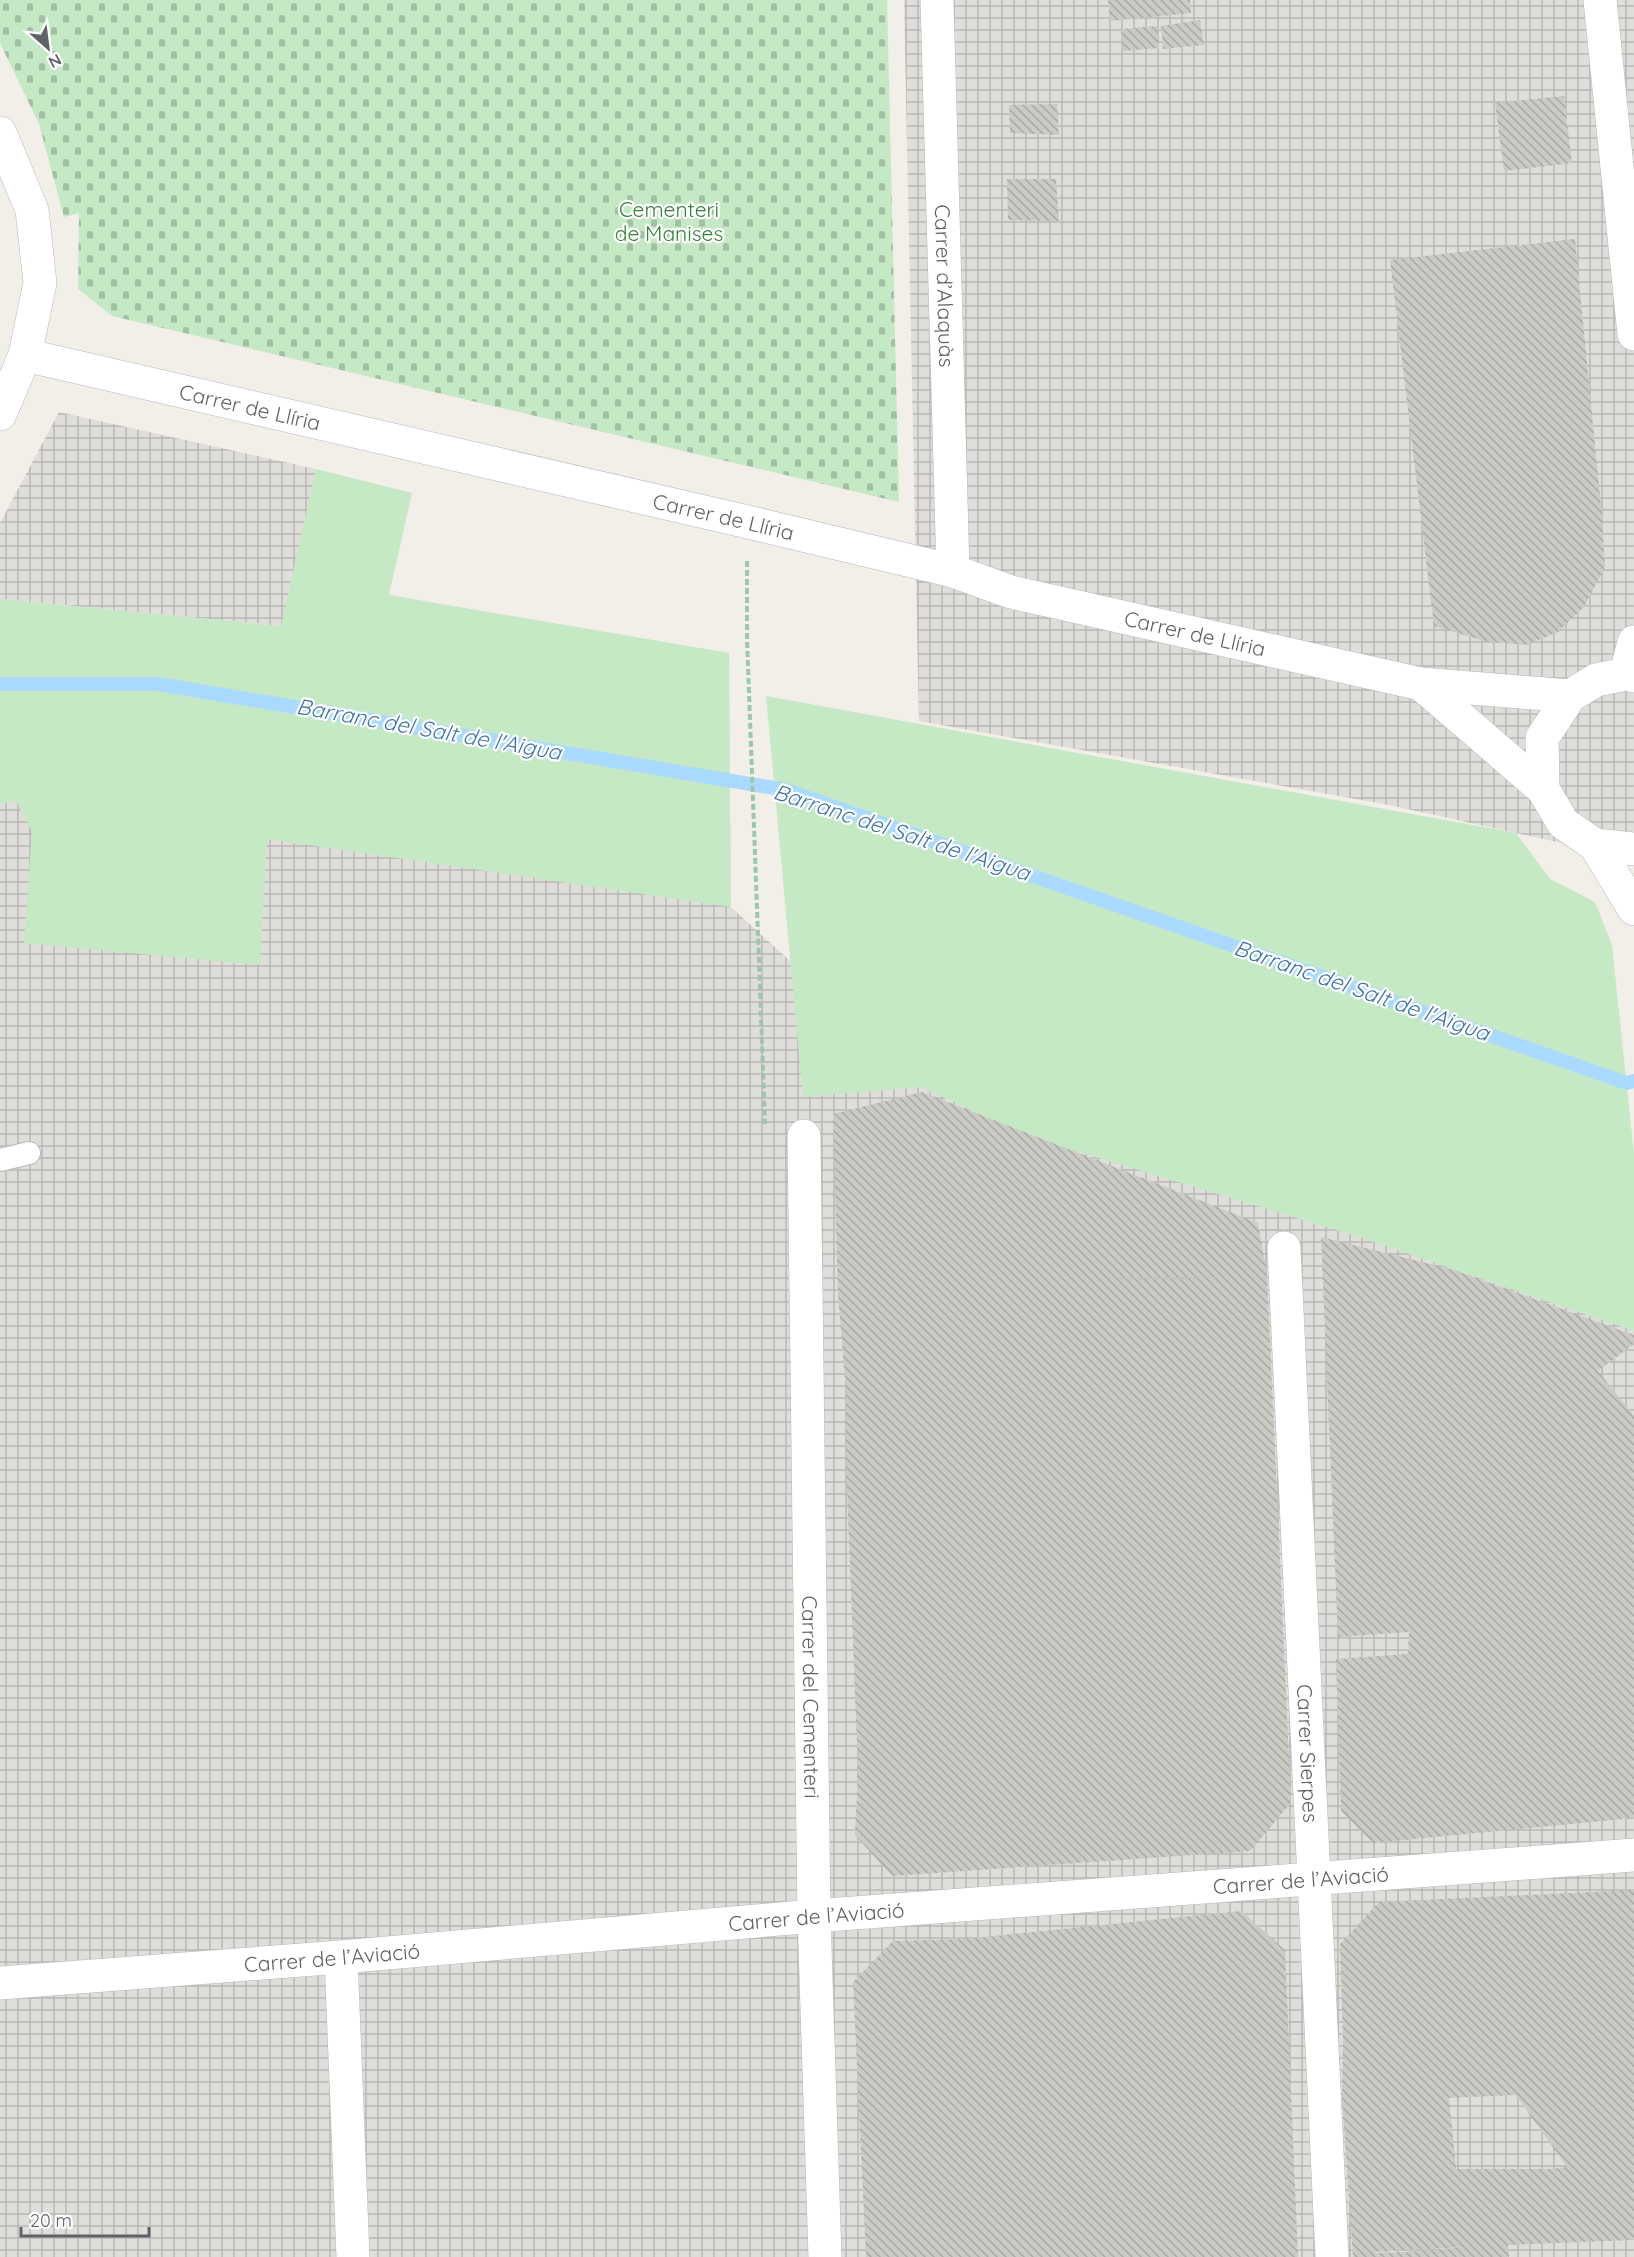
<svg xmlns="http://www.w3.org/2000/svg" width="1634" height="2257" viewBox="0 0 1634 2257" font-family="Quicksand,sans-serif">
<defs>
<pattern id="industrial-grid" width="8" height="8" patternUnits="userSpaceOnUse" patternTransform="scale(1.5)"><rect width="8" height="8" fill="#e0deda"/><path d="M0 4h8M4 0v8" fill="none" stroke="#b9b8b5"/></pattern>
<pattern id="cemetery-stones" width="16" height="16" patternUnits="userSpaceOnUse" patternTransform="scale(1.5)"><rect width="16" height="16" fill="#c5e8c5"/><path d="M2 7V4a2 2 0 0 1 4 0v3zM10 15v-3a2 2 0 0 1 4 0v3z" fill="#a3c0a4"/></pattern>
<pattern id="building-back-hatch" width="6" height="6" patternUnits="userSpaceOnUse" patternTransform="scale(1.5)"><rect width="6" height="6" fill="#cccac5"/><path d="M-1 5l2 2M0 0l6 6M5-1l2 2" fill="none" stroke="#a9a8a4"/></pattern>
</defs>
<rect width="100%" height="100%" fill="#f1efe8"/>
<path fill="url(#industrial-grid)" d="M904,0H1634V859L1389,805L919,721Z
M59,412L316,469L282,626L0,599V523Z
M0,777L699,878L866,1030L1634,1260V2257H0Z"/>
<path fill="#c5e8c5" d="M316,469L412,493L389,595L729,653L731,907L267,839L260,965L24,943L32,831L16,801L0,804V599L281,626Z
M766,696L1516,833L1550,879L1595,902L1612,945L1634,1154V1331L1356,1236L1026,1136L921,1087L803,1097Z"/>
<path fill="url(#cemetery-stones)" d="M0,0H887L899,502L112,316L78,289L79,213L64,217L39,124L0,43Z"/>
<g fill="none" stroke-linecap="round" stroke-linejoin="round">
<path stroke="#aadaff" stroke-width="14" d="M0,684H158L786,790L1627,1083L1634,1081"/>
</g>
<path fill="url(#building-back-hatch)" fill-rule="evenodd" d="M1108,0H1190L1191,13L1110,21Z
M1200,20L1204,45L1163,49L1161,26Z
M1157,26L1159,48L1123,51L1122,29Z
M1564,96L1572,163L1504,171L1495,103Z
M1057,104L1059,135L1010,133L1009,105Z
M1007,179H1056L1059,221L1008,220Z
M1575,239L1602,517L1605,567L1584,607L1558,632L1526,645L1484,641L1434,626L1390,260Z
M922,1092L1258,1223L1267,1275L1291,1803L1250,1851L892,1876L855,1835L858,1770L846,1463V1391L838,1294L833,1114ZM1224,1277L1178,1279H1120V1278Z
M1321,1237L1454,1270L1634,1335V1344L1598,1371L1634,1416V1818L1373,1843L1341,1811L1336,1659L1408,1654L1409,1632L1338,1637Z
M1634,1890V2240L1508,2245L1509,2257H1353L1342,2098L1343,2040L1340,1944L1379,1902ZM1516,2095L1567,2167L1551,2169H1456L1449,2098ZM1466,2247L1408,2252L1373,2253V2252Z
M1241,1911L1285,1950L1298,2257H866L853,1982L893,1941L965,1939Z"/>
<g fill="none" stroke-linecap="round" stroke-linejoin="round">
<defs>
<path id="lane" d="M0,1160L29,1153"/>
<g id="street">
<path id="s1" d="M937,0L953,571"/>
<path d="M1600,0L1634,334"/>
<path id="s2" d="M25,355L748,522L953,571L1011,592L1421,684L1570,696"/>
<path d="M1626,674L1634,642"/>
<path d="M1634,676L1626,674L1596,680L1570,696L1542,738L1543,789L1563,823L1595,845L1634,849"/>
<path d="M1421,684L1543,789"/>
<path d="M1595,845L1634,909"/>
<path id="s3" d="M804,1136L814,1916L825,2257"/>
<path id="s4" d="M1284,1248L1332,2257"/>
<path d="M341,1957L353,2257"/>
<path id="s5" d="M0,1983L341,1957L814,1916L1634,1855"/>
</g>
<path id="secondary" d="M0,133L32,210L40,283L25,355L0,414"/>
</defs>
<use href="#lane" stroke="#b5b8bc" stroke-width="24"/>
<use href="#street" stroke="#b5b8bc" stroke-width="34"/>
<use href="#secondary" stroke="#b6babf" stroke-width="34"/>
<path stroke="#9cc7a9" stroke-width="4" stroke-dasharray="6 3" stroke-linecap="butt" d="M747,561V638L765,1124"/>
<use href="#lane" stroke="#fff" stroke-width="22"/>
<use href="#street" stroke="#fff" stroke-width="33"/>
<use href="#secondary" stroke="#fff" stroke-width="33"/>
</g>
<g text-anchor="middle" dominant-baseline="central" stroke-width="4.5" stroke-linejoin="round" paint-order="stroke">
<g font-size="21" fill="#348238" stroke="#fff">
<text x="669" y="209">Cementeri<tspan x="669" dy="24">de Manises</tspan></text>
</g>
<g font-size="21" fill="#5f6368" stroke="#fff">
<text stroke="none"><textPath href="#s1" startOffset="286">Carrer d’Alaquàs</textPath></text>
<text stroke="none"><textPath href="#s2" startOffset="231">Carrer de Llíria</textPath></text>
<text stroke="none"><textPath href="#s2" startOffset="717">Carrer de Llíria</textPath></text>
<text stroke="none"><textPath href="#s2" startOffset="1203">Carrer de Llíria</textPath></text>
<text stroke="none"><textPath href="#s3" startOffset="561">Carrer del Cementeri</textPath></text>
<text stroke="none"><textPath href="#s4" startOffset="506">Carrer Sierpes</textPath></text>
<text stroke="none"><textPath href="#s5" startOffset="1305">Carrer de l’Aviació</textPath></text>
<text stroke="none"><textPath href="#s5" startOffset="819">Carrer de l’Aviació</textPath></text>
<text stroke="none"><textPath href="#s5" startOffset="333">Carrer de l’Aviació</textPath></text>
</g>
<g font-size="22" font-style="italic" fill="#4174aa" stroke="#fff">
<text transform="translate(429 729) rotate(10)">Barranc del Salt de l'Aigua</text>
<text transform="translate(902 832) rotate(18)">Barranc del Salt de l'Aigua</text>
<text transform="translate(1362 990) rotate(19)">Barranc del Salt de l'Aigua</text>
</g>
</g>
<g transform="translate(48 48) rotate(152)" stroke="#ffffff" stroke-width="4.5" paint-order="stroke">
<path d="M0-4.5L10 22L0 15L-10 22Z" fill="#5f6368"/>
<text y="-9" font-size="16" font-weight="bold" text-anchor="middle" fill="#5f6368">N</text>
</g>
<path d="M21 2227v9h128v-9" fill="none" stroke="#5f6368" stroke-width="3"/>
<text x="30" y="2227" font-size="18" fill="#5f6368" stroke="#ffffff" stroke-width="4.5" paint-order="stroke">20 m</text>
</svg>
